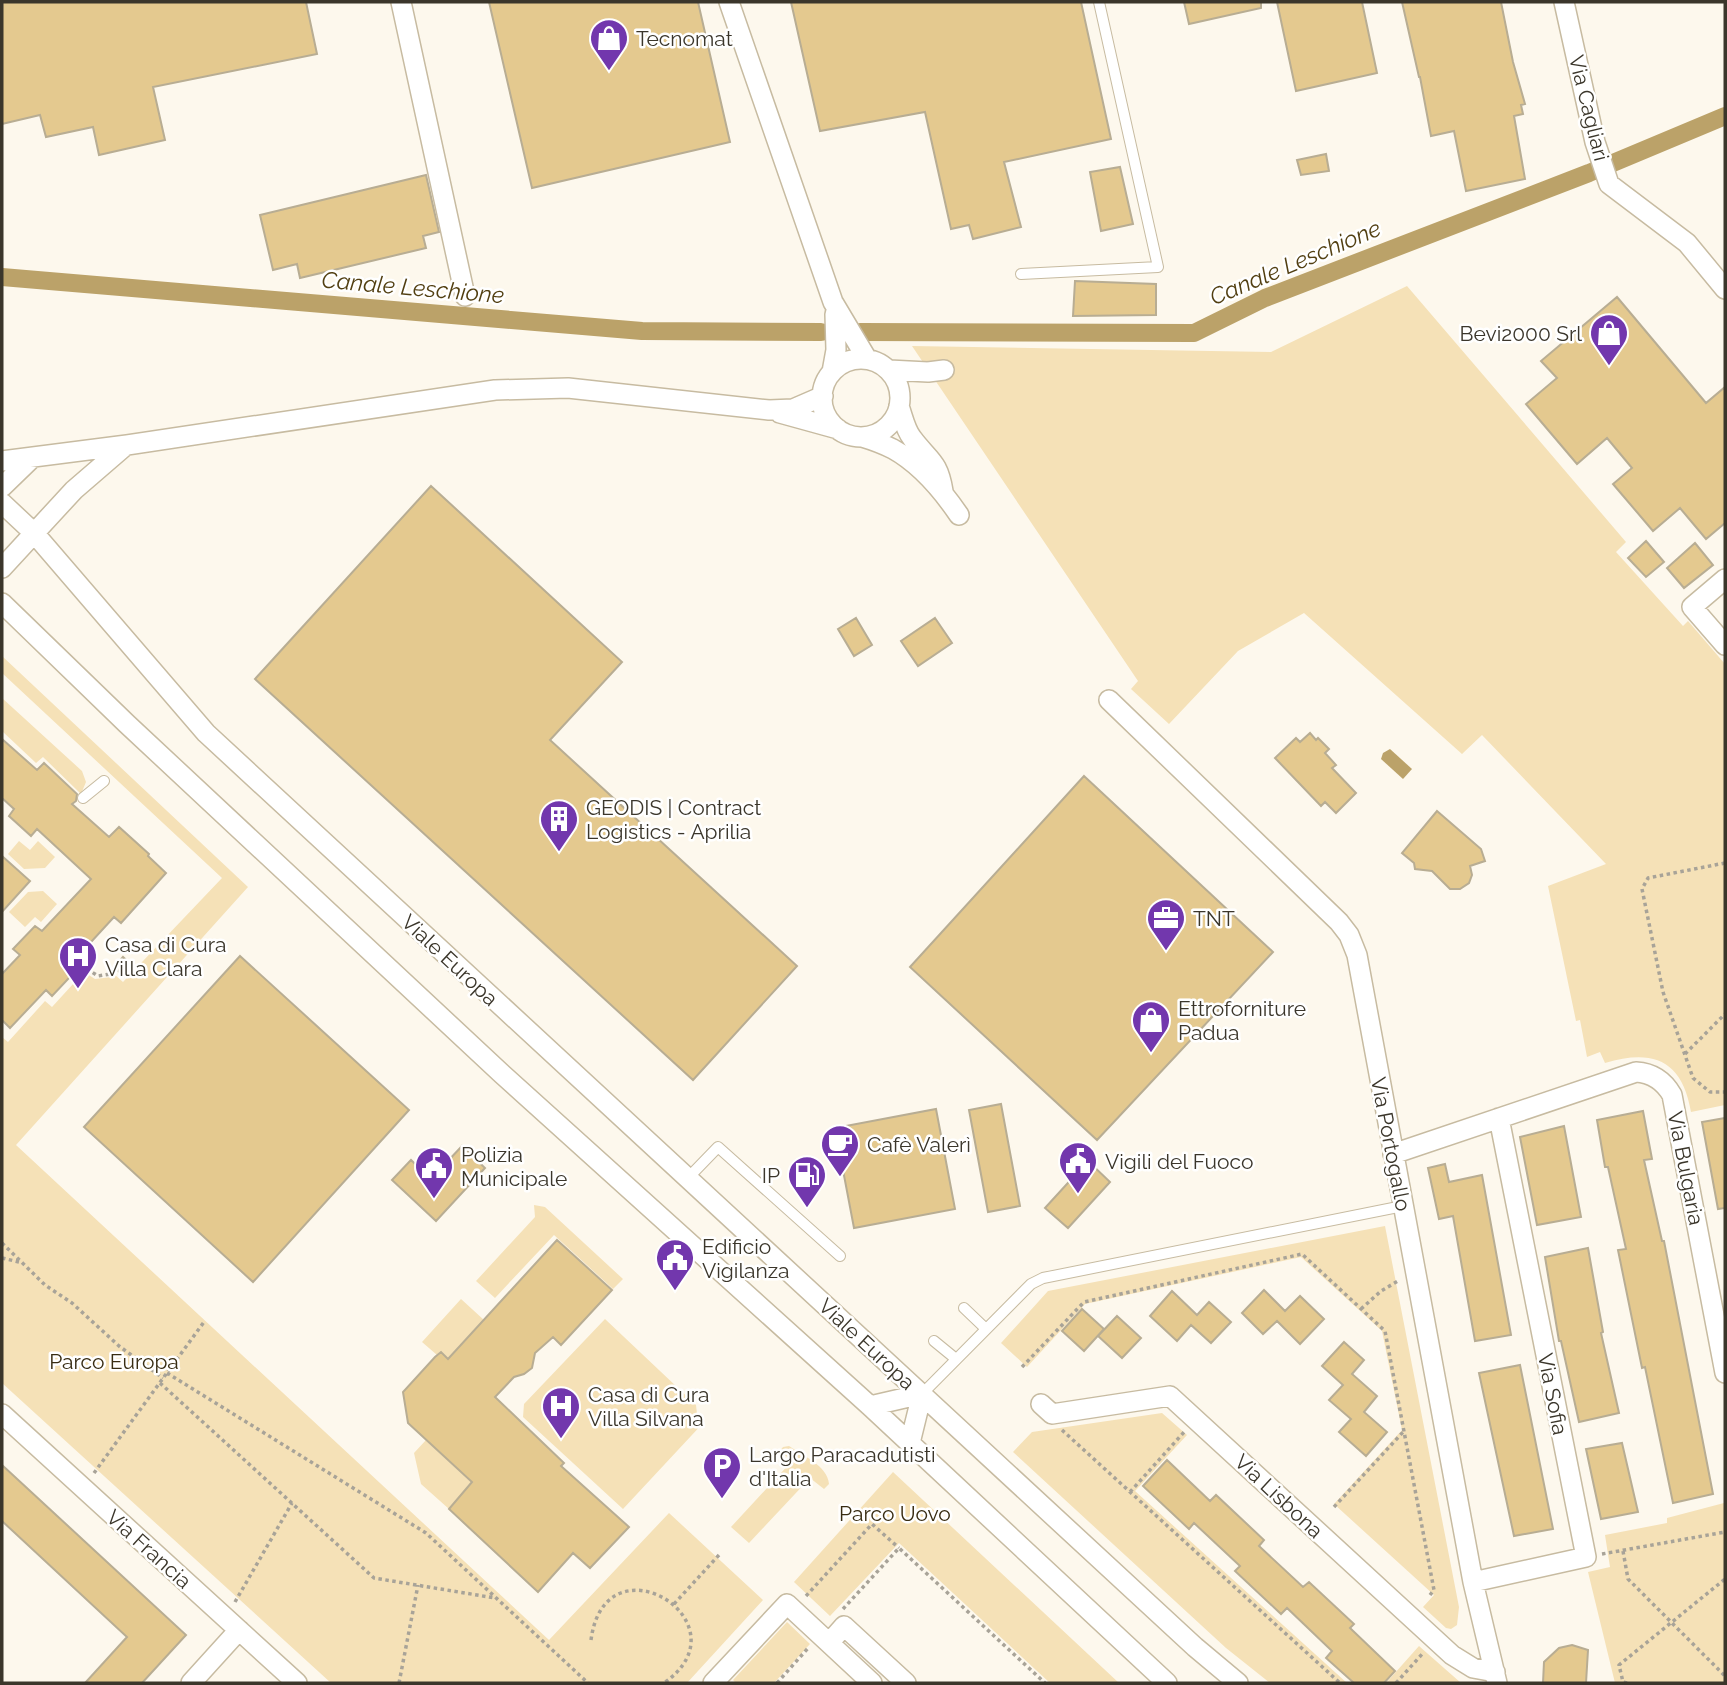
<svg xmlns="http://www.w3.org/2000/svg" width="1727" height="1685" viewBox="0 0 1727 1685" font-family="Raleway,sans-serif">
<rect width="100%" height="100%" fill="#fdf8ed"/>
<path fill="#f5e1b7" d="M1407,286L1626,542L1616,552L1683,626L1688,621L1725,664V1105L1691,1112C1682,1059 1652,1049 1605,1063L1600,1052L1587,1057L1580,1020L1576,1021L1548,886L1606,864L1482,735L1462,754L1304,613L1238,651L1169,724L1131,689L1138,681L912,346L1271,352Z
M2,656L248,887L16,1145L549,1640L669,1513L763,1600L687,1683H331L2,1383V1037L8,1042L45,1001L52,1007L84,972L95,979L112,977L115,975L123,982L222,878L2,673Z
M2,698L82,771L86,782L81,794L43,757L36,763L2,731Z
M19,841L30,850L38,841L55,857L45,868L24,869L8,854Z
M43,891L57,904L41,922L35,917L25,927L9,912L28,892Z
M534,1205L545,1207L623,1279L613,1289L554,1235L495,1298L476,1281L535,1217Z
M1385,1226L1459,1607L1457,1625L1451,1629L1446,1628L1423,1607L1434,1595L1334,1504L1402,1430L1382,1331L1301,1257L1085,1304L1027,1367L1001,1343L1048,1291Z
M461,1299L484,1320L448,1359L440,1352L437,1355L422,1342Z
M605,1319L696,1405L697,1414L705,1421L623,1509L523,1417L524,1404Z
M1162,1413L1187,1435L1135,1491L1347,1683H1270L1226,1648L1013,1452L1032,1432Z
M426,1440L472,1482L449,1509L421,1484L414,1453Z
M789,1446C803,1456 827,1465 829,1484L824,1489L810,1478L749,1543L731,1527L792,1461L780,1451L783,1447Z
M893,1472L1119,1683H1050L899,1543L830,1616L794,1582Z
M1724,1503L1725,1683H1615L1588,1572L1610,1567L1605,1535L1667,1523V1518Z
M787,1622L810,1644L774,1683H736L733,1680Z
M1419,1646L1461,1683H1386Z"/>
<path fill="#bba269" d="M1390,749L1412,769L1403,779L1381,759L1383,753Z"/>
<g fill="none" stroke-linecap="round" stroke-linejoin="round">
<path stroke="#bba269" stroke-width="18" d="M2,277L642,331L821,332
M860,332L1194,333L1265,298L1589,173L1725,116"/>
</g>
<path fill="#e4c98f" stroke="#b8ad93" stroke-width="2" d="M2,2H306L317,54L153,87L165,140L99,155L93,127L46,137L40,115L2,124Z
M489,2H698L730,142L532,188Z
M791,2H1081L1111,139L1004,162L1021,227L973,239L969,225L951,229L925,112L820,131Z
M1184,2H1261V8L1189,24Z
M1277,2H1362L1377,73L1296,91Z
M1402,2H1501L1513,62L1525,104L1521,105L1523,114L1514,116L1525,179L1466,191L1454,131L1431,136L1420,77H1419Z
M1326,154L1329,171L1301,175L1297,160Z
M1120,167L1133,224L1101,231L1090,172Z
M426,175L439,232L423,236L426,248L300,278L297,264L273,270L260,215Z
M1075,281L1156,284V315L1073,316Z
M1617,297L1706,403L1725,387V523L1706,539L1680,508L1653,531L1613,484L1632,468L1607,438L1577,464L1526,404L1557,378L1541,361Z
M431,486L622,662L550,740L797,966L693,1080L255,679Z
M1646,541L1664,562L1646,577L1628,558Z
M1695,543L1713,565L1684,588L1667,568Z
M856,618L872,645L854,656L838,629Z
M935,618L952,643L918,666L901,641Z
M1310,733L1316,740L1318,738L1329,749L1325,753L1336,765L1332,768L1356,793L1336,813L1325,802L1321,806L1275,758L1296,738L1300,742Z
M2,739L37,770L44,763L77,794L76,801L72,804L109,837L119,827L149,854L148,856L166,873L121,923L114,917L79,955L86,960L52,996L46,990L10,1028L2,1020V974L20,955L13,949L35,926L42,931L91,879L37,829L31,836L9,816L14,809L2,798Z
M1084,776L1273,952L1097,1140L910,967Z
M1437,811L1481,849L1485,861L1470,866L1472,875L1469,883L1460,889H1450L1432,871L1415,869L1414,863L1402,853Z
M2,856L30,881L2,912Z
M240,956L409,1110L253,1282L84,1127Z
M123,957L133,966L124,976L114,967Z
M1001,1104L1020,1206L988,1212L969,1110Z
M936,1109L955,1209L854,1228L835,1128Z
M1643,1111L1652,1159L1644,1160L1662,1241H1664L1713,1494L1673,1503L1645,1367L1642,1368L1618,1250L1626,1249L1608,1167H1605L1597,1120Z
M1725,1118V1208L1718,1209L1702,1122Z
M1564,1126L1581,1217L1537,1225L1520,1137Z
M462,1146L485,1168L436,1221L392,1180L411,1160L431,1179Z
M1088,1161L1110,1182L1068,1228L1045,1208Z
M1445,1164L1449,1182L1482,1175L1511,1335L1475,1341L1453,1216L1439,1219L1428,1168Z
M557,1240L612,1290L561,1345L553,1337L535,1353L532,1368L524,1374L514,1377L495,1397L564,1463L561,1466L629,1527L590,1568L573,1553L538,1592L449,1509L472,1482L408,1423L403,1392L435,1357L441,1352L448,1359Z
M1588,1248L1603,1332L1601,1333L1619,1413L1579,1422L1561,1341H1559L1545,1257Z
M1264,1290L1285,1311L1300,1296L1324,1319L1300,1344L1277,1321L1263,1334L1242,1313Z
M1172,1291L1197,1315L1209,1302L1231,1322L1211,1343L1191,1325L1177,1341L1150,1316Z
M1082,1309L1104,1329L1084,1351L1062,1331Z
M1117,1316L1141,1338L1122,1358L1098,1336Z
M1344,1342L1364,1360L1352,1374L1377,1396L1364,1412L1387,1432L1366,1456L1339,1432L1351,1419L1329,1400L1343,1385L1322,1366Z
M1520,1365L1553,1529L1514,1536L1479,1373Z
M1622,1443L1638,1512L1601,1519L1586,1449Z
M1167,1460L1210,1501L1216,1495L1264,1540L1259,1546L1303,1587L1309,1582L1354,1624L1350,1628L1395,1671L1384,1683H1354L1326,1658L1332,1651L1287,1608L1281,1614L1235,1571L1240,1566L1194,1523L1189,1529L1143,1486Z
M2,1465L186,1635L142,1683H85L127,1637L2,1521Z
M1572,1645L1588,1650L1586,1683H1543L1544,1662L1559,1648Z"/>
<g fill="none" stroke-linecap="round" stroke-linejoin="round">
<defs>
<path id="service" d="M1021,274L1158,267L1099,2
M83,798L104,781
M687,1179L718,1147L840,1256
M964,1308L986,1329
M934,1341L956,1359
M922,1394L1031,1284L1043,1278L1403,1206"/>
<path id="minor" d="M401,2L465,296
M729,2L833,302L867,359
M1564,2L1595,142L1609,184L1687,243L1725,289
M822 398a39 39 0 1 1 78 0a39 39 0 1 1-78 0Z
M889,370L928,372L944,370
M832,372L836,350L835,314
M899,406C903,417 905,429 912,438C929,461 938,460 943,491
M780,413L838,429
M862,437C872,440 883,444 893,449C920,464 942,490 959,515
M2,461L127,445L495,390L568,388L769,410L793,409L823,396
M2,487L33,457
M2,503L34,533L206,733L1195,1647L1238,1683
M2,568L74,490L125,446
M1725,579L1692,607L1725,645
M2,603L127,724L502,1074L870,1406L1167,1683
M1109,700L1339,922L1349,935L1357,955L1473,1582L1497,1683
M1393,1154L1636,1072C1653,1073 1664,1081 1672,1095L1725,1373
M1041,1404L1052,1414L1170,1396L1452,1655L1473,1668L1495,1672
M870,1406L922,1394L910,1443
M2,1414L297,1683
M1473,1582L1586,1557L1499,1118
M191,1683L239,1630
M713,1683L787,1604L829,1643
M872,1683L829,1643L844,1626L906,1683"/>
</defs>
<use href="#service" stroke="#c7bba1" stroke-width="12"/>
<use href="#minor" stroke="#c7bba1" stroke-width="22"/>
<path stroke="#a8a398" stroke-width="3.5" stroke-dasharray="3.5 3.5" stroke-linecap="butt" d="M1725,863L1648,878L1642,889L1663,992L1693,1078L1710,1092H1725
M81,965L98,976L110,974L116,969
M1685,1054L1725,1014
M2,1243L45,1285L72,1303L119,1346L163,1378
M2,1258L19,1262
M1361,1309L1381,1291L1398,1281
M1022,1367L1084,1302L1302,1254L1385,1331L1434,1590L1430,1595
M167,1373L426,1533L588,1683
M160,1383L374,1578L495,1598
M1062,1430L1340,1683
M94,1473L204,1322
M1130,1492L1185,1431
M1334,1507L1404,1431
M1623,1551L1628,1579L1725,1676
M1602,1554L1725,1532
M806,1596L872,1524L899,1548
M235,1602L292,1503
M674,1604L719,1555
M843,1609L899,1548L1045,1683
M591,1640C605,1533 750,1623 664,1683
M399,1683L418,1585
M777,1683L809,1647
M1396,1683L1424,1652
M1627,1683L1623,1682L1619,1665L1725,1579"/>
<use href="#service" stroke="#fff" stroke-width="10"/>
<use href="#minor" stroke="#fff" stroke-width="19"/>
</g>
<defs>
<symbol id="shop-pin" viewBox="-11 -11 22 30"><path d="M0 17L-7.5 6A9.5 9.5 0 1 1 7.5 6Z" fill="#7237ad" stroke="#fff"/><path d="M-5-2.5h2.3a2.7 3.5 0 0 1 5.4 0H5L5.5 6h-11ZM-1.5-2.5h3a1.5 2.3 0 0 0-3 0Z" fill="#fff"/></symbol>
<symbol id="building-pin" viewBox="-11 -11 22 30"><path d="M0 17L-7.5 6A9.5 9.5 0 1 1 7.5 6Z" fill="#7237ad" stroke="#fff"/><path d="M-4-6H4V6H1V3H-1V6H-4ZM-2.5-4.3h1.7v1.8h-1.7ZM.8-4.3h1.7v1.8H.8ZM-2.5-1h1.7V.8h-1.7ZM.8-1h1.7V.8H.8Z" fill="#fff"/></symbol>
<symbol id="office-pin" viewBox="-11 -11 22 30"><path d="M0 17L-7.5 6A9.5 9.5 0 1 1 7.5 6Z" fill="#7237ad" stroke="#fff"/><path d="M-6-3h4V-5.5h4V-3h4V5H-6ZM-1-4.5V-3h2v-1.5ZM-6 0V1H6V0Z" fill="#fff"/></symbol>
<symbol id="hospital-pin" viewBox="-11 -11 22 30"><path d="M0 17L-7.5 6A9.5 9.5 0 1 1 7.5 6Z" fill="#7237ad" stroke="#fff"/><path d="M-5-5h3v3.5h4V-5h3V5h-3V1.5h-4V5h-3Z" fill="#fff"/></symbol>
<symbol id="cafe-pin" viewBox="-11 -11 22 30"><path d="M0 17L-7.5 6A9.5 9.5 0 1 1 7.5 6Z" fill="#7237ad" stroke="#fff"/><path d="M-5.5-4.5H6V0H3Q3 3.5 0 3.5H-2.5Q-5.5 3.5-5.5 0ZM3-3.2v2h1.7v-2ZM-6 4.5H4V6H-6Z" fill="#fff"/></symbol>
<symbol id="civic-pin" viewBox="-11 -11 22 30"><path d="M0 17L-7.5 6A9.5 9.5 0 1 1 7.5 6Z" fill="#7237ad" stroke="#fff"/><path d="M-.6-6.5H3V-4.5H.6V-3L4-1V1h2V6H-6V1h2V-1L-.6-3ZM-1.2 2.5V6h2.4V2.5Z" fill="#fff"/></symbol>
<symbol id="fuel-pin" viewBox="-11 -11 22 30"><path d="M0 17L-7.5 6A9.5 9.5 0 1 1 7.5 6Z" fill="#7237ad" stroke="#fff"/><path d="M-5.5-6h7V0h2V4h1.3V-2.5L3-4.5l.8-.8L6-3V5H2.5V1h-1V6h-7ZM-4.2-4.7v3.2H.2V-4.7Z" fill="#fff"/></symbol>
<symbol id="parking-pin" viewBox="-11 -11 22 30"><path d="M0 17L-7.5 6A9.5 9.5 0 1 1 7.5 6Z" fill="#7237ad" stroke="#fff"/><path d="M-3.5-5.5H1a3.5 3.5 0 0 1 0 7H-1V5.5H-3.5ZM-1-3.4V-.6H.8a1.4 1.4 0 0 0 0-2.8Z" fill="#fff"/></symbol>
</defs>
<g fill-rule="evenodd">
<use href="#shop-pin" x="587" y="16" width="44" height="60"/>
<use href="#shop-pin" x="1587" y="311" width="44" height="60"/>
<use href="#building-pin" x="537" y="797" width="44" height="60"/>
<use href="#office-pin" x="1144" y="896" width="44" height="60"/>
<use href="#hospital-pin" x="56" y="934" width="44" height="60"/>
<use href="#shop-pin" x="1129" y="998" width="44" height="60"/>
<use href="#cafe-pin" x="818" y="1122" width="44" height="60"/>
<use href="#civic-pin" x="1056" y="1139" width="44" height="60"/>
<use href="#civic-pin" x="412" y="1144" width="44" height="60"/>
<use href="#fuel-pin" x="785" y="1153" width="44" height="60"/>
<use href="#civic-pin" x="653" y="1236" width="44" height="60"/>
<use href="#hospital-pin" x="539" y="1384" width="44" height="60"/>
<use href="#parking-pin" x="700" y="1444" width="44" height="60"/>
</g>
<g text-anchor="middle" dominant-baseline="central" stroke-width="5" stroke-linejoin="round" paint-order="stroke">
<g font-size="21" fill="#3b362b" stroke="#fff" text-anchor="start">
<text x="636" y="38">Tecnomat</text>
<text x="1582" y="333" text-anchor="end">Bevi2000 Srl</text>
<text x="586" y="807">GEODIS | Contract<tspan x="586" dy="24">Logistics - Aprilia</tspan></text>
<text x="1193" y="918">TNT</text>
<text x="105" y="944">Casa di Cura<tspan x="105" dy="24">Villa Clara</tspan></text>
<text x="1178" y="1008">Ettroforniture<tspan x="1178" dy="24">Padua</tspan></text>
<text x="867" y="1144">Cafè Valerì</text>
<text x="461" y="1154">Polizia<tspan x="461" dy="24">Municipale</tspan></text>
<text x="1105" y="1161">Vigili del Fuoco</text>
<text x="780" y="1175" text-anchor="end">IP</text>
<text x="702" y="1246">Edificio<tspan x="702" dy="24">Vigilanza</tspan></text>
<text x="588" y="1394">Casa di Cura<tspan x="588" dy="24">Villa Silvana</tspan></text>
<text x="749" y="1454">Largo Paracadutisti<tspan x="749" dy="24">d'Italia</tspan></text>
</g>
<g font-size="21" fill="#3b362b" stroke="#fff">
<text transform="translate(1589 108) rotate(76)">Via Cagliari</text>
<text transform="translate(450 960) rotate(43)">Viale Europa</text>
<text transform="translate(1391 1144) rotate(79)">Via Portogallo</text>
<text transform="translate(1686 1168) rotate(79)">Via Bulgaria</text>
<text transform="translate(867 1344) rotate(43)">Viale Europa</text>
<text transform="translate(1553 1394) rotate(79)">Via Sofia</text>
<text transform="translate(1279 1496) rotate(43)">Via Lisbona</text>
<text transform="translate(149 1549) rotate(42)">Via Francia</text>
</g>
<g font-size="21" fill="#382c12" stroke="#fff">
<text x="114" y="1361">Parco Europa</text>
<text x="895" y="1513">Parco Uovo</text>
</g>
<g font-size="23" font-style="italic" fill="#523f11" stroke="#fff">
<text transform="translate(1295 262) rotate(-23)">Canale Leschione</text>
<text transform="translate(413 287) rotate(5)">Canale Leschione</text>
</g>
</g>
<rect width="1727" height="1685" fill="none" stroke="#3b362b" stroke-width="7"/>
</svg>
